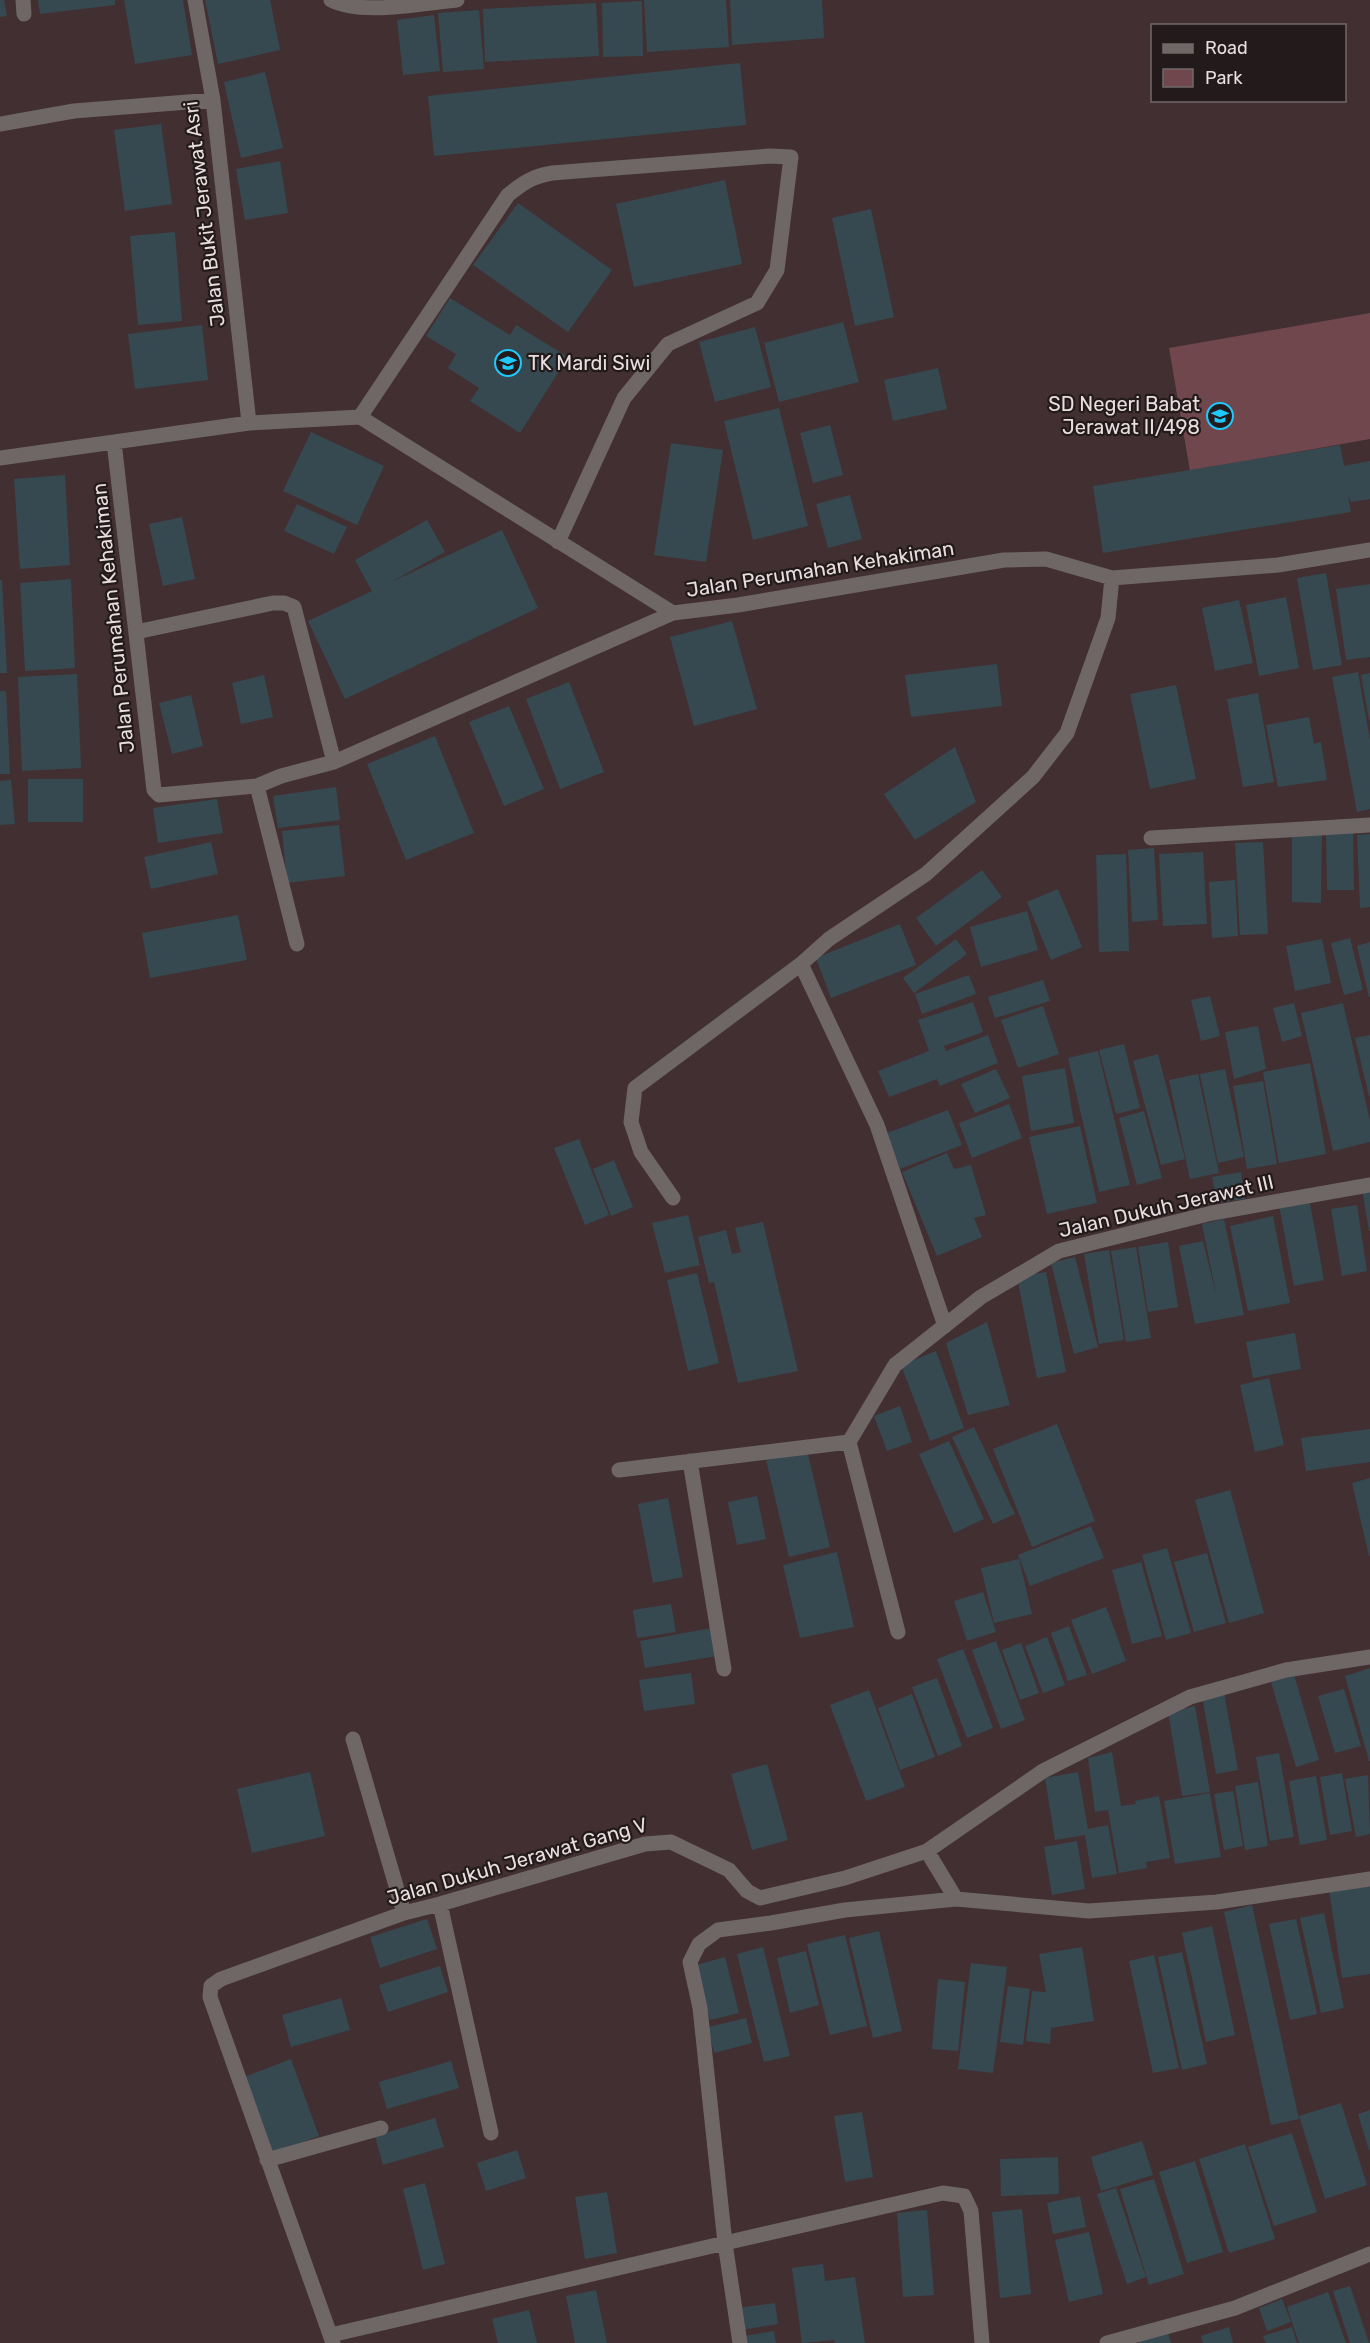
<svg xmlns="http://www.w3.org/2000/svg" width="1370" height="2343" viewBox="0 0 1370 2343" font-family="Rubik,sans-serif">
<rect width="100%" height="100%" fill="#422f31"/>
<path fill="#70474c" d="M1370,313V439L1190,471L1169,348Z"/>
<path fill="#364951" d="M0,0H4L7,16L0,17Z
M38,0H115V5L40,14Z
M124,0H183L192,55L135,64Z
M205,0H270L280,50L218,64Z
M644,0H726L729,47L647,52Z
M730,0H822L824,38L732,45Z
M642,1L643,56L603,57L602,3Z
M596,3L599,56L485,62L483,9Z
M479,10L484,69L443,72L438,13Z
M434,15L440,71L403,75L397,20Z
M740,63L746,125L434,156L428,96Z
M265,72L283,148L241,158L224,82Z
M161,124L172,204L125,211L114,130Z
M280,161L288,213L245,220L236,169Z
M725,180L742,264L634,287L616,204Z
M518,203L612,270L568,332L473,265Z
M871,209L894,317L855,326L832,218Z
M175,232L182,321L138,325L130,236Z
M450,298L510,335L516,325L568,357L520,433L470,401L479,388L448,368L456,354L426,336Z
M843,322L859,382L779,402L764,343Z
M202,325L208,380L135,389L128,334Z
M755,327L771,387L715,402L699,342Z
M938,368L947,409L893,421L884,380Z
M779,408L808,526L753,540L724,421Z
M830,425L843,475L813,483L800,433Z
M311,432L384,466L357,525L283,491Z
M671,443L723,450L706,562L654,555Z
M1340,445L1344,466L1370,461V499L1351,502L1348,494L1351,512L1103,553L1093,486Z
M65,475L70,565L20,569L14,479Z
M850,495L862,539L828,548L816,504Z
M297,504L347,527L334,554L284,531Z
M182,517L195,579L163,586L149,524Z
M427,520L445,552L391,582L502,530L538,608L345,699L308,621L372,591L355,560Z
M1326,573L1342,665L1313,670L1297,578Z
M71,579L75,668L25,671L20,583Z
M0,580H2L7,673H0Z
M1370,584V657L1346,660L1336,589Z
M1286,597L1299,668L1259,676L1246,605Z
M1239,600L1253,663L1215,671L1202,608Z
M732,621L757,709L694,726L670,637Z
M997,664L1002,706L911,717L905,675Z
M1358,672L1370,740V809L1357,812L1332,677Z
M1370,673V720H1369L1361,675Z
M77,674L81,768L22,771L18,677Z
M264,675L273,717L241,724L232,683Z
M569,682L604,772L560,789L526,699Z
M1176,685L1196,779L1150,789L1130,694Z
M0,691H6L10,774H0Z
M1258,693L1274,782L1243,787L1227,699Z
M191,695L203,746L172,754L159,703Z
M509,706L544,789L504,806L469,722Z
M1309,717L1314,744L1321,742L1327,780L1278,787L1266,725Z
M435,736L474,833L406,860L367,764Z
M955,747L976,802L915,840L884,794Z
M28,779H83V822H28Z
M11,780L15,824L0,825V781Z
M336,787L340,820L278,828L273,796Z
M217,799L223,833L158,843L153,808Z
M339,825L345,876L287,883L282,831Z
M1353,828L1354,890H1327L1326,829Z
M1370,834V907L1360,908L1357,835Z
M1292,835H1322L1321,903L1292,902Z
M211,842L218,874L151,889L144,857Z
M1263,842L1268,934L1240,935L1235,843Z
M1154,848L1158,920L1132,922L1128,850Z
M1203,852L1207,924L1163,926L1159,854Z
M1126,854L1129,951L1099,952L1096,855Z
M982,870L1002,897L936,946L916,918Z
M1235,880L1238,936L1212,938L1209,882Z
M1058,889L1082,947L1051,960L1027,902Z
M1027,911L1038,950L981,967L970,927Z
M238,915L247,960L150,978L142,933Z
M900,924L916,965L831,998L816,958Z
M1350,938L1363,990L1344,995L1331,943Z
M956,939L967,954L914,993L903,978Z
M1322,939L1331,983L1295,991L1286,946Z
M1370,942V997H1369L1357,946Z
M969,975L976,994L922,1014L915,994Z
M1043,980L1050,1001L995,1018L988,997Z
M1210,996L1220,1036L1201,1041L1191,1000Z
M973,1002L983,1032L944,1046L946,1051L988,1035L998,1063L940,1086L937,1079L889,1097L878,1071L929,1051L918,1020Z
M1294,1003L1302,1036L1282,1042L1273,1008Z
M1343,1003L1370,1121V1142L1333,1151L1301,1013Z
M1043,1006L1059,1054L1018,1068L1001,1020Z
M1258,1026L1266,1069L1234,1079L1225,1032Z
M1370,1035V1096H1369L1355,1038Z
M1124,1044L1140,1108L1116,1114L1099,1050Z
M1098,1051L1130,1185L1099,1192L1068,1058Z
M1158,1054L1185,1159L1161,1165L1133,1061Z
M1310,1063L1326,1154L1279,1163L1263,1072Z
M1065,1068L1074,1123L1031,1131L1022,1076Z
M996,1069L1010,1098L975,1113L961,1084Z
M1225,1069L1244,1157L1218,1163L1200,1074Z
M1198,1074L1219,1173L1190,1179L1169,1080Z
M1263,1081L1277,1164L1247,1169L1233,1086Z
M1009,1104L1022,1138L972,1158L959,1123Z
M948,1110L962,1145L900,1169L887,1133Z
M1144,1111L1162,1178L1137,1185L1119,1118Z
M1080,1126L1097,1203L1047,1214L1029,1137Z
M579,1139L609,1215L585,1225L554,1148Z
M947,1153L954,1169L971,1165L986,1215L974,1218L982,1237L937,1256L902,1172Z
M614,1160L633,1207L611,1216L593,1169Z
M1241,1172L1245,1199L1217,1203L1212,1177Z
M1370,1188V1231H1369L1362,1189Z
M1309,1198L1324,1280L1294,1286L1279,1205Z
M1357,1205L1367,1271L1342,1276L1331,1209Z
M688,1215L700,1265L665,1273L652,1223Z
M1273,1216L1290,1303L1248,1311L1230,1226Z
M1224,1219L1244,1315L1195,1324L1179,1246L1203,1241L1217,1298L1202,1224Z
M763,1222L798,1371L738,1383L714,1282L709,1283L698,1237L726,1230L732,1254L741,1252L735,1228Z
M1168,1242L1178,1307L1148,1312L1138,1247Z
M1136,1247L1151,1338L1126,1342L1111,1251Z
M1109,1250L1124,1340L1099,1344L1084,1254Z
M1075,1257L1098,1347L1074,1354L1051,1263Z
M1046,1272L1066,1372L1037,1378L1017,1277Z
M697,1273L719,1363L688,1371L667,1280Z
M987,1322L1010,1405L968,1415L946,1343Z
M1295,1333L1301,1369L1253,1378L1246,1342Z
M936,1351L964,1428L930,1441L901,1365Z
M1269,1378L1284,1445L1255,1452L1240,1385Z
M900,1406L912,1442L887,1451L874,1416Z
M1057,1424L1095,1521L1032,1547L993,1449Z
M974,1427L1015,1514L993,1524L952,1437Z
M1370,1429V1462L1306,1471L1301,1438Z
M949,1441L984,1519L954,1533L919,1454Z
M807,1450L830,1547L789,1557L766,1460Z
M1370,1478V1556H1369L1352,1483Z
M1230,1490L1264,1613L1229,1623L1195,1500Z
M757,1496L766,1539L737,1545L728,1502Z
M668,1498L683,1577L653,1583L638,1504Z
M1091,1526L1104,1558L1030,1586L1018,1555Z
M1167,1548L1191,1633L1166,1640L1142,1555Z
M837,1552L854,1627L800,1638L783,1565Z
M1207,1553L1226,1623L1194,1632L1174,1562Z
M1019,1559L1032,1614L994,1623L981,1568Z
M1141,1562L1162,1636L1132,1644L1112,1570Z
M983,1592L996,1632L967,1641L954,1601Z
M671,1604L676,1632L637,1638L633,1610Z
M1106,1607L1126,1661L1092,1674L1071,1620Z
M1069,1626L1087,1675L1068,1681L1051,1633Z
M712,1628L717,1656L645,1668L640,1641Z
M1047,1637L1065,1685L1043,1693L1025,1646Z
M996,1641L1025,1720L1001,1729L972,1650Z
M1021,1643L1039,1693L1020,1700L1002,1650Z
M963,1649L993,1728L967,1738L937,1659Z
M1370,1668V1761H1369L1345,1676Z
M691,1673L695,1704L644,1711L639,1680Z
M1294,1675L1319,1760L1296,1767L1271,1682Z
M937,1678L962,1746L938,1756L912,1687Z
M1344,1689L1361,1746L1335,1753L1318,1696Z
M869,1690L905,1787L866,1801L830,1705Z
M1224,1692L1238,1770L1216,1774L1202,1696Z
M912,1694L935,1757L900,1770L878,1708Z
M1195,1706L1210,1792L1182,1796L1168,1712Z
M1112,1752L1121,1806L1136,1804L1135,1801L1159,1796L1170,1858L1146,1862L1147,1868L1119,1873L1108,1810L1095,1812L1088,1758Z
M1279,1753L1294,1837L1270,1841L1256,1757Z
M767,1764L788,1840L752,1850L731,1774Z
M310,1772L325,1836L252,1853L237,1789Z
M1078,1772L1088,1829L1108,1825L1117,1874L1092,1878L1085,1835L1055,1840L1045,1778Z
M1342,1773L1352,1831L1330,1835L1320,1777Z
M1368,1775L1370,1834L1356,1837L1345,1779Z
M1316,1776L1327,1840L1300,1845L1289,1781Z
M1258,1782L1268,1846L1245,1850L1235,1786Z
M1233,1791L1243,1846L1224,1850L1214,1794Z
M1210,1793L1221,1857L1175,1864L1164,1801Z
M1077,1841L1085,1889L1052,1895L1044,1847Z
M1370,1884V1974L1342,1978L1329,1890Z
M1252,1905L1299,2119L1271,2125L1224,1912Z
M1324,1913L1344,2008L1321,2013L1300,1918Z
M427,1919L437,1949L380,1968L370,1937Z
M1296,1919L1317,2014L1290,2020L1269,1924Z
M1212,1926L1235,2035L1206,2042L1182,1933Z
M879,1931L902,2031L873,2038L849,1938Z
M845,1935L867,2026L830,2035L807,1944Z
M763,1947L790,2056L764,2062L737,1954Z
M1082,1947L1094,2021L1051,2028L1050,2044L1026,2041L1032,1991L1046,1992L1039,1954Z
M806,1951L819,2005L790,2013L777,1958Z
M1182,1952L1207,2064L1182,2070L1158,1957Z
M1154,1955L1179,2068L1153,2073L1129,1961Z
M725,1957L739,2013L710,2020L696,1965Z
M971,1963L1007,1967L993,2073L958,2069Z
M440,1966L448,1992L388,2012L379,1985Z
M938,1979L965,1982L958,2051L932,2049Z
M1008,1986L1030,1989L1023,2045L1000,2042Z
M341,1998L350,2030L291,2047L282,2015Z
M746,2018L752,2043L714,2053L708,2027Z
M291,2059L319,2136L272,2154L244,2077Z
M451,2061L459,2088L387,2109L379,2082Z
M1341,2103L1367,2185L1325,2199L1299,2116Z
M1370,2110V2150H1369L1358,2114Z
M862,2112L873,2177L845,2182L834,2116Z
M435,2118L444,2147L383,2165L375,2136Z
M1292,2133L1317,2212L1274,2226L1248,2147Z
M1142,2141L1153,2175L1101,2191L1091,2157Z
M1245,2144L1275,2239L1229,2253L1199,2159Z
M517,2150L526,2178L486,2191L477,2163Z
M1058,2157L1059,2194L1001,2196L1000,2159Z
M1195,2161L1223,2252L1187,2263L1159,2172Z
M1154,2179L1184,2274L1149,2285L1120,2189Z
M425,2183L445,2264L423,2270L403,2189Z
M1116,2188L1146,2277L1127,2284L1097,2194Z
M607,2192L617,2253L585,2259L575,2197Z
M1080,2196L1086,2227L1053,2234L1047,2203Z
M1022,2209L1031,2294L1000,2298L992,2212Z
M927,2210L934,2295L903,2297L897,2213Z
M1089,2232L1103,2294L1069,2302L1055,2240Z
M823,2264L825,2281L855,2277L865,2343H835L834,2340L802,2343L792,2268Z
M1350,2286L1369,2343H1350L1333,2291Z
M596,2290L607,2343H575L566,2296Z
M1328,2292L1346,2343H1299L1287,2307Z
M1282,2299L1291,2322L1267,2331L1259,2308Z
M775,2303L778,2324L741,2330L738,2308Z
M529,2310L537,2343H498L492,2319Z
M1229,2327L1233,2343H1203L1201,2336Z
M1292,2327L1297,2343H1266L1263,2336Z
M1167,2328L1171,2343H1139L1137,2336Z
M774,2331L776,2343H747L745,2336Z"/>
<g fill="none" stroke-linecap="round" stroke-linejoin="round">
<path stroke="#6f6666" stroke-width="15" d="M23,0L24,14
M195,0L213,100L249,423
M331,0C361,16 423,3 457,0
M0,124L74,111L213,100
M360,417L508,195C523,183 533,176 552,173L770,156L791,157L777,270L757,303L668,344L624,398L558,542
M114,442L154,790L159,795L257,786
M0,458L249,423L360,417L673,613L738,605L1004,560L1046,559L1112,578L1278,565L1370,550
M136,632L273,603H284L294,607L334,762
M1151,838L1370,825
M297,944L257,786L281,776L334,762L673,613
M801,964L877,1125L945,1326
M673,1198L641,1152L631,1122L635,1088L801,964L829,939L926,874L1033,777L1067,733L1108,618L1112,578
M849,1442L898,1632
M690,1461L724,1669
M619,1470L849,1442L895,1365L981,1297L1059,1251L1212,1213L1370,1185
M353,1739L404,1913
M927,1851L956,1899L1089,1911L1217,1902L1370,1879
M956,1899L845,1910L771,1923L718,1930L699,1944L690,1962L700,2008L725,2243L943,2193L964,2196L971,2211L982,2343
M440,1904L491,2133
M267,2160L381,2128
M331,2335L725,2243L740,2343
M333,2343L210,1997L211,1986L221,1979L404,1913L440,1904L645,1844L671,1842L729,1870L747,1891L760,1898L845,1878L927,1851L1043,1771L1190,1697L1286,1670L1370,1657
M1107,2343L1235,2308L1370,2254"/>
</g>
<defs>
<symbol id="school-ring" viewBox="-11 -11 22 22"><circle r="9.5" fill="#221a1b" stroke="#20c9fd" stroke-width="1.5"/><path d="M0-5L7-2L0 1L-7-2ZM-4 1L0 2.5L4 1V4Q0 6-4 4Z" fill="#20c9fd"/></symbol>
</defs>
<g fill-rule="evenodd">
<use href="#school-ring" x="493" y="348" width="30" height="30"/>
<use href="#school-ring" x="1205" y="401" width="30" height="30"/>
</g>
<g text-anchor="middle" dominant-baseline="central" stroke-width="4.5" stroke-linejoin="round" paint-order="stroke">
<g font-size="20" fill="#e9ddde" stroke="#221a1b">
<text transform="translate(204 214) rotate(-97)">Jalan Bukit Jerawat Asri</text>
<text transform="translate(820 569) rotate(-9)">Jalan Perumahan Kehakiman</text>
<text transform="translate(113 618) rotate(-96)">Jalan Perumahan Kehakiman</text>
<text transform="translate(1166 1206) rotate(-13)">Jalan Dukuh Jerawat III</text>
<text transform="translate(517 1861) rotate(-16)">Jalan Dukuh Jerawat Gang V</text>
</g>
<g font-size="20" fill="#e9ddde" stroke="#221a1b" text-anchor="start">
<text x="528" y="363">TK Mardi Siwi</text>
<text x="1200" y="404" text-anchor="end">SD Negeri Babat<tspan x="1200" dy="23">Jerawat II/498</tspan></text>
</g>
</g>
<rect x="1151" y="24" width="195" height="78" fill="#221a1b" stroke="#726869" stroke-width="1.5"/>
<rect x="1163" y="44" width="30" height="9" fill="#6f6666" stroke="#726869" stroke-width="1.5"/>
<text x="1205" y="54" font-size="18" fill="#e9ddde">Road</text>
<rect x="1163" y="69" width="30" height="18" fill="#70474c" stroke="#726869" stroke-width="1.5"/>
<text x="1205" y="84" font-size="18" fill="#e9ddde">Park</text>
</svg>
